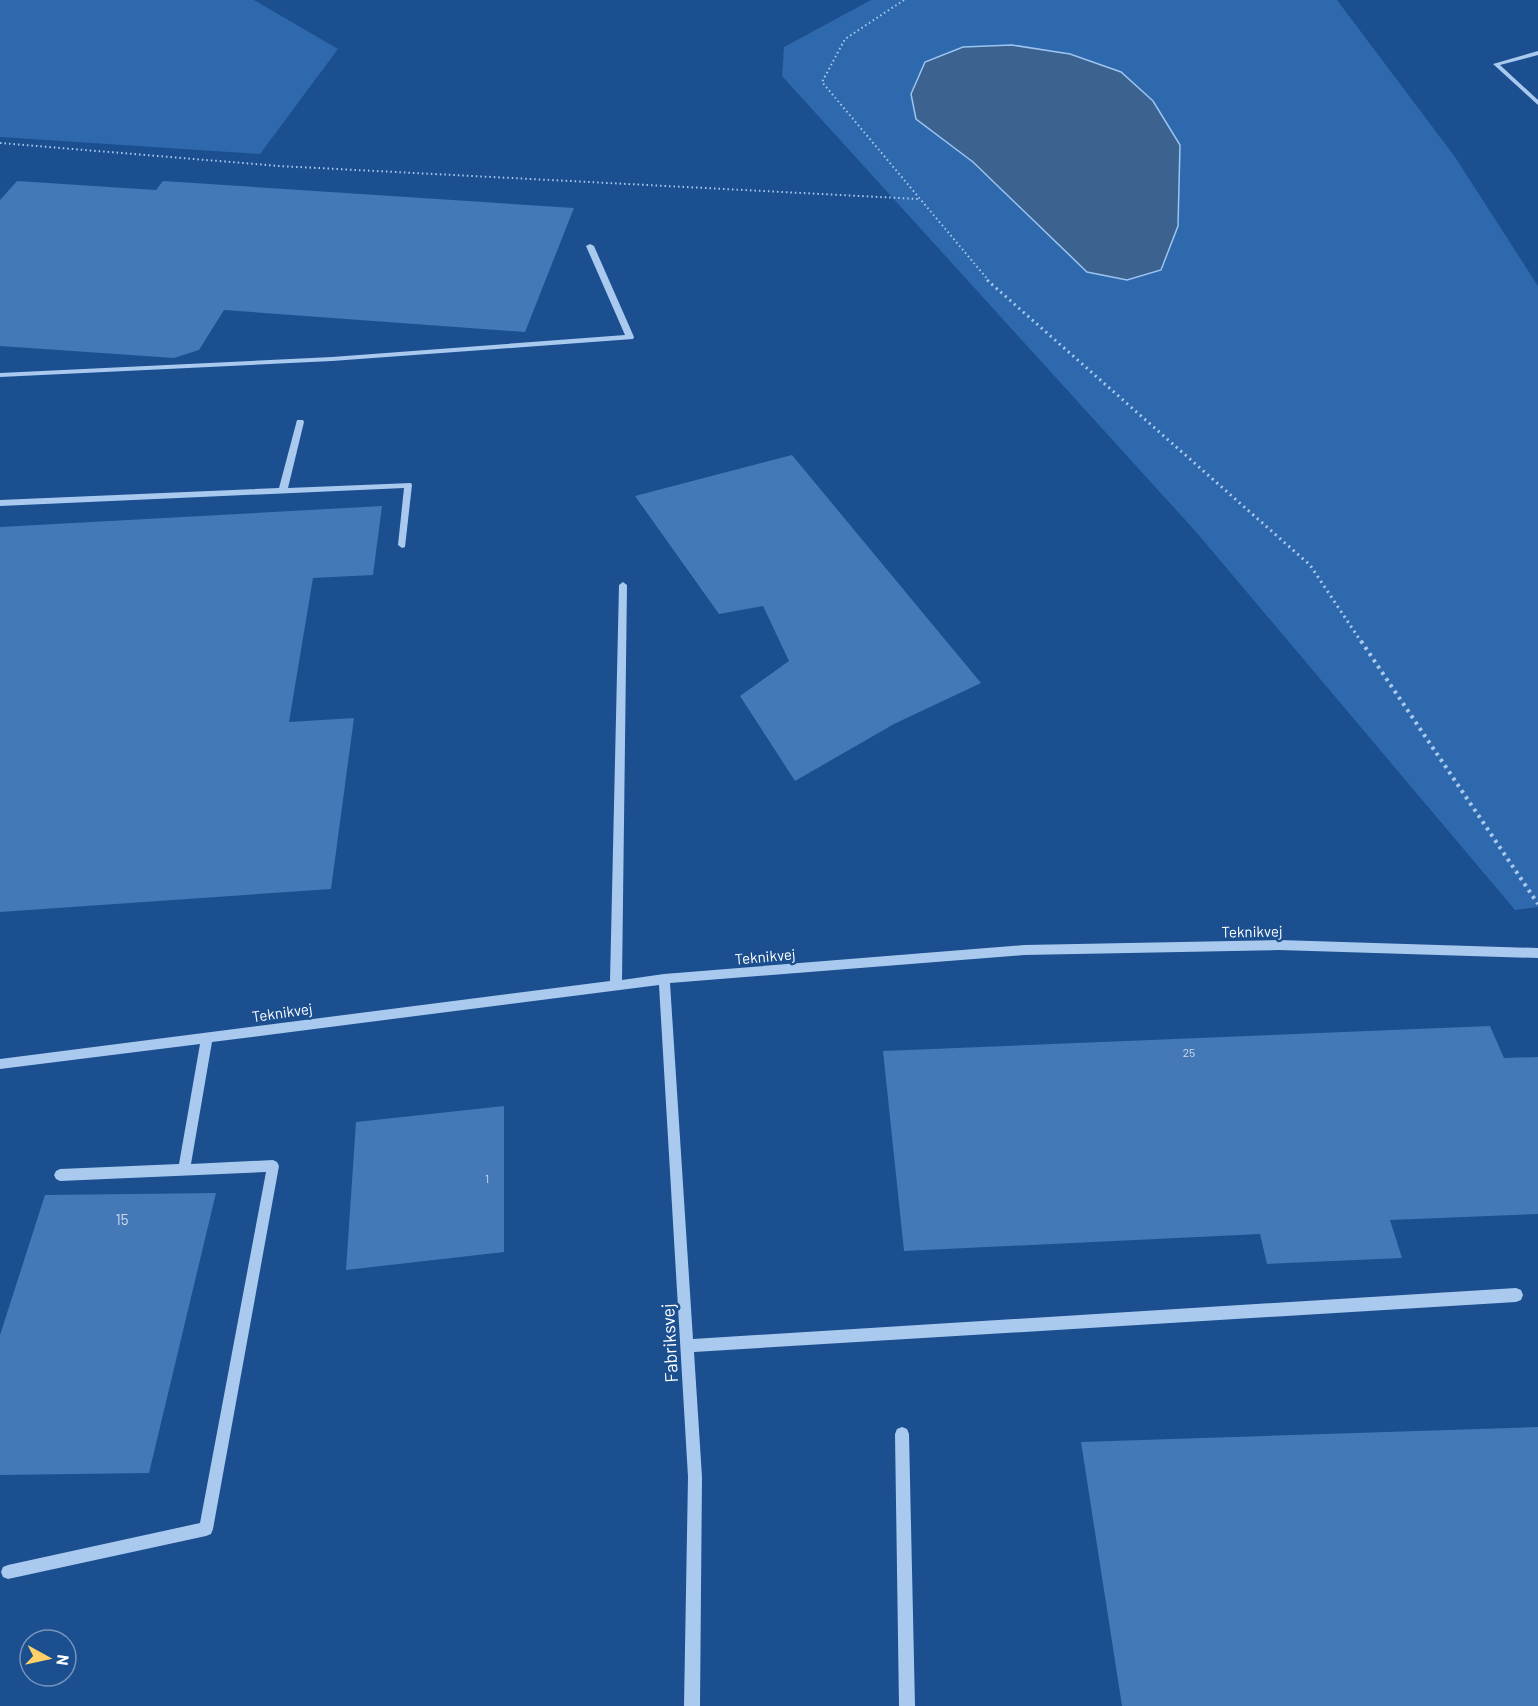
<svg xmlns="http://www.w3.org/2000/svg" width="1538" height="1706" viewBox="0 0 1538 1706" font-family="Barlow,sans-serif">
<rect width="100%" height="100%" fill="#1b4f8f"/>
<path fill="#2e69ad" d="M0,0H254L338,49L260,154L0,137Z
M871,0H1337L1455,157L1538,286V907L1515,910L1197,533L782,76L784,47Z"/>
<path fill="#3c6290" stroke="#9cc4f0" stroke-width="1.5" d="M1012,45L1070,54L1121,72L1153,101L1180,145L1178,226L1161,270L1127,280L1087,272L973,162L916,119L911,94L925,62L963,47Z"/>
<path fill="#4478b7" d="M17,181L156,190L163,181L574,208L525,332L224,310L199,350L174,358L0,346V200Z
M792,455L981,683L894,724L795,781L740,696L789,661L763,606L719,614L635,496Z
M382,506L373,575L313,578L289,722L354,718L331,889L0,912V527Z
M1490,1026L1504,1058L1538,1057V1214L1390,1220L1402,1258L1267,1264L1260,1234L904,1251L883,1051Z
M504,1106V1252L346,1270L356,1122Z
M216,1193L149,1473L0,1475V1335L45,1195Z
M1538,1427V1706H1122L1081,1442Z"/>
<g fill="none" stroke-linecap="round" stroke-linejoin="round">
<path stroke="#a9c9ee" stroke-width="2" stroke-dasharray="1.5 3" stroke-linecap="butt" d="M904,0L845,39L822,82L989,281
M0,143L279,166L918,199"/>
<path stroke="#a9c9ee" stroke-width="3" stroke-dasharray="2 4" stroke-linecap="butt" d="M987,280L1310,565L1362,643"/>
<path stroke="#a9c9ee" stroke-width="4" stroke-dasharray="3 4.5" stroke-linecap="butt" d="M1361,641L1538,904"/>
<path fill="#a9c9ee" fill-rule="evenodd" d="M1538,51V55L1500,65L1538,100V105L1493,64Z
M590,244L594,246L634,337L633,339L332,361L0,377V373L332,357L625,335L586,246Z
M297,420H303L304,422L288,488L411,483L412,485L405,547L402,548L398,545L404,488L0,506V500L279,488Z
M623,582L627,585L622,980L664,974L1024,945L1279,940L1538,948V958L1279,950L1024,955L670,983L693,1339L1516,1288L1521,1290L1523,1295L1521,1300L1516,1302L694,1352L702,1477L700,1706H684L688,1477L659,985L212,1042L191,1164L273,1160L277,1162L279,1166L213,1529L211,1534L206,1536L8,1579L3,1577L1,1572L3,1567L8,1565L200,1523L266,1172L60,1181L56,1179L54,1175L56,1171L60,1169L179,1164L200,1044L0,1069V1059L610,981L619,585Z
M902,1427L907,1429L909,1434L915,1706H899L895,1434L897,1429Z"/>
</g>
<g text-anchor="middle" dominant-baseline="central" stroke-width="5" stroke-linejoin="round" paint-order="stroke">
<g font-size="12" fill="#d0dded">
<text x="1189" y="1052">25</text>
<text x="487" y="1178">1</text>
</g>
<g font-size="15" fill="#fff" stroke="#1b4f8f">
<text transform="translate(1252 931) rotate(-1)">Teknikvej</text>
<text transform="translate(765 956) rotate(-5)">Teknikvej</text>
<text transform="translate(282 1012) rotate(-8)">Teknikvej</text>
</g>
<g font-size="15" fill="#d0dded">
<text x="122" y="1219">15</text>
</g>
<g font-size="18" fill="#fff" stroke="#1b4f8f">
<text transform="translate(669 1343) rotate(-93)">Fabriksvej</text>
</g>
</g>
<g transform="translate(48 1658) rotate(98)"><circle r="28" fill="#1b4f8f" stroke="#7695bc" stroke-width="1.5"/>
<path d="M0-4.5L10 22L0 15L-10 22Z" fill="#ffd166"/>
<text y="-9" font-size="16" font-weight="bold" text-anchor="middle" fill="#ffffff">N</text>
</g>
</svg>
